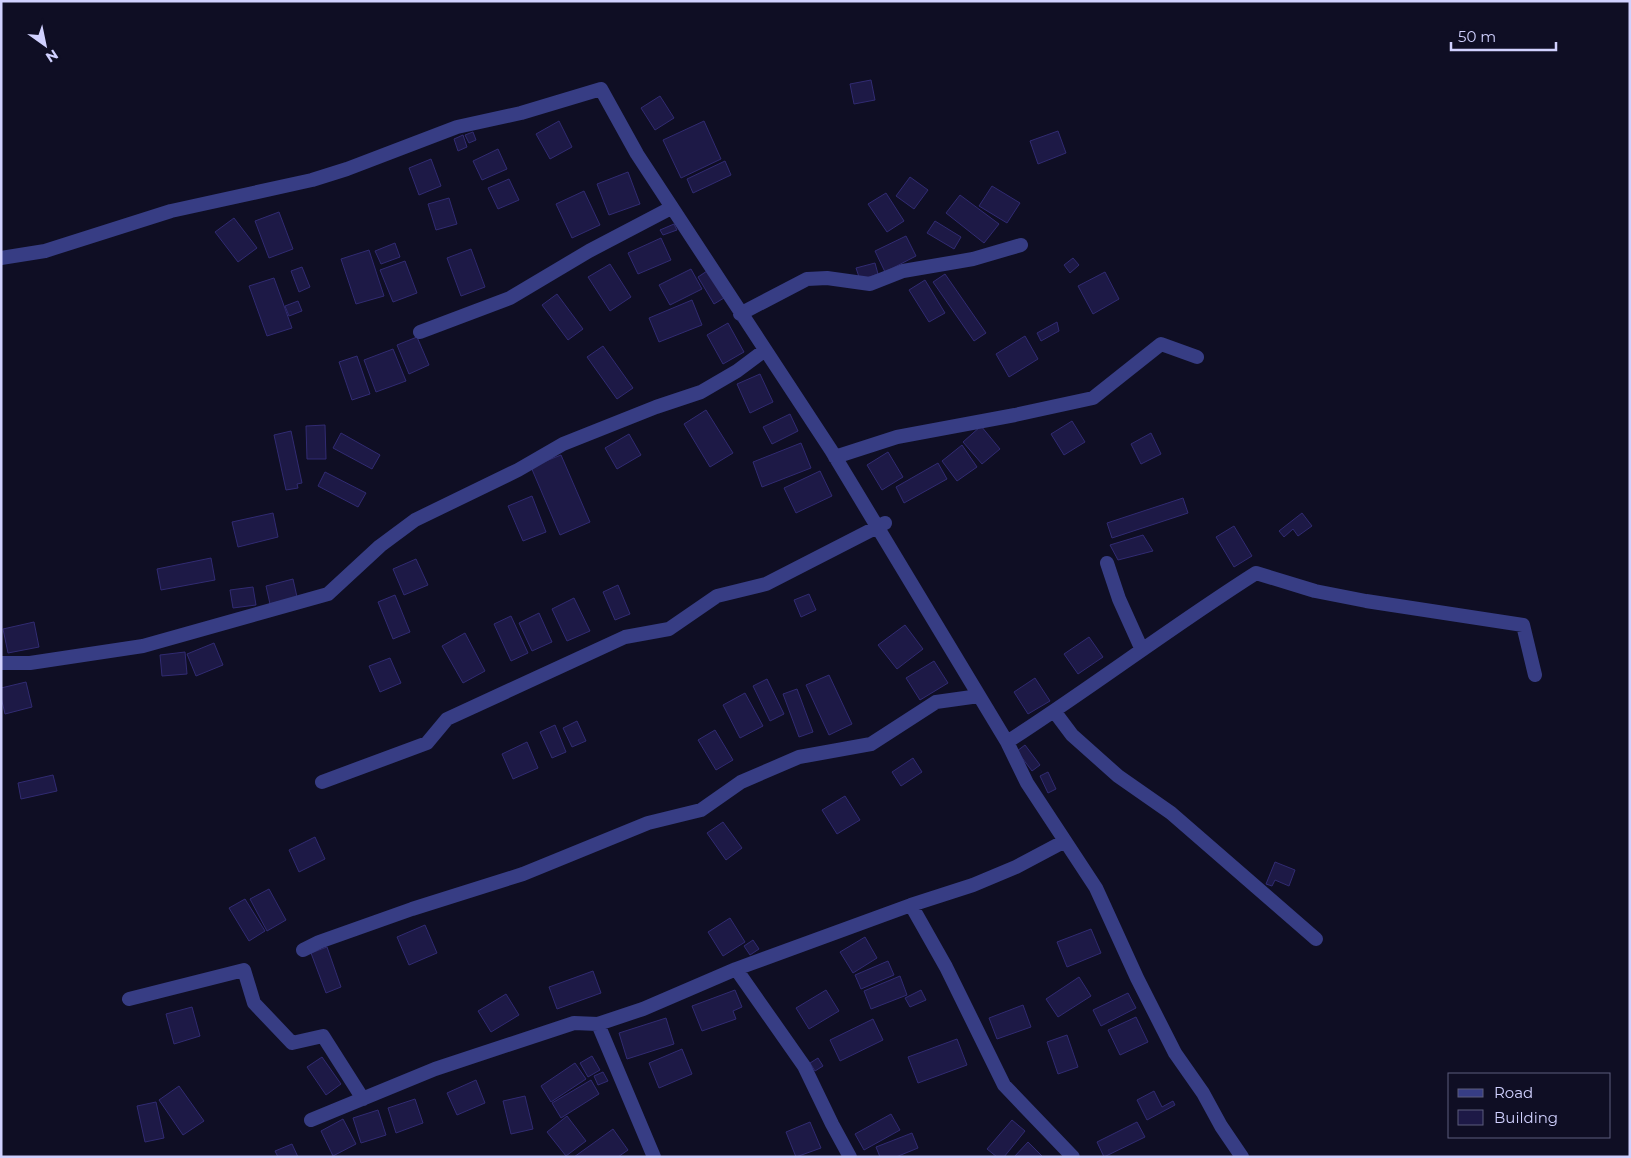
<svg xmlns="http://www.w3.org/2000/svg" width="1631" height="1158" viewBox="0 0 1631 1158" font-family="Montserrat,sans-serif">
<rect width="100%" height="100%" fill="#0f0e24"/>
<path fill="#1d1946" stroke="#312b72" d="M871,80L875,100L854,104L850,84Z
M660,96L674,118L655,130L641,108Z
M559,121L572,147L550,159L536,134Z
M704,121L721,159L681,178L663,140Z
M1058,131L1066,153L1038,164L1030,141Z
M473,132L476,140L469,143L465,135Z
M463,135L467,147L458,151L454,139Z
M498,149L507,169L482,180L473,161Z
M431,159L441,186L419,195L409,168Z
M725,161L731,175L693,193L687,179Z
M628,172L640,204L609,215L597,184Z
M910,177L928,190L914,209L896,196Z
M509,179L519,200L498,209L488,188Z
M992,186L1020,203L1007,223L979,206Z
M584,191L600,225L572,238L556,204Z
M886,193L904,221L887,232L868,204Z
M960,195L999,224L984,243L946,213Z
M449,198L457,224L436,230L428,204Z
M279,212L293,249L269,258L255,221Z
M234,218L257,248L238,262L215,232Z
M935,221L961,237L954,249L927,233Z
M674,224L677,230L663,235L660,230Z
M906,236L916,256L885,272L875,251Z
M661,238L671,260L638,274L628,253Z
M395,243L400,257L381,264L375,251Z
M471,249L485,287L461,296L447,258Z
M369,250L384,296L356,304L341,259Z
M1073,258L1079,265L1070,273L1064,265Z
M405,261L417,293L393,302L380,270Z
M875,263L878,274L860,280L856,268Z
M610,264L631,297L610,311L588,277Z
M302,267L310,287L299,292L291,271Z
M691,269L702,289L670,305L659,285Z
M707,271L724,298L714,304L698,277Z
M1105,272L1119,299L1093,314L1078,286Z
M945,274L986,333L974,341L933,282Z
M274,278L292,328L267,336L249,286Z
M925,280L945,313L929,322L909,290Z
M557,294L583,329L568,340L542,305Z
M692,300L702,325L659,342L649,318Z
M298,301L302,311L289,316L285,306Z
M1057,322L1059,331L1041,341L1037,333Z
M728,323L744,352L723,364L707,335Z
M1025,336L1038,359L1009,377L996,354Z
M417,337L429,365L409,374L397,345Z
M603,346L633,388L617,399L587,357Z
M393,349L406,381L376,392L364,360Z
M357,356L370,394L352,400L339,362Z
M760,374L773,402L750,413L737,384Z
M706,410L733,453L710,467L684,424Z
M790,414L798,431L772,444L763,427Z
M1072,421L1085,442L1064,455L1051,434Z
M325,425L326,459H307L306,426Z
M981,426L1000,449L982,464L963,442Z
M291,431L302,483L297,484L298,488L286,490L274,435Z
M341,433L380,455L372,469L333,448Z
M1151,433L1161,454L1141,464L1131,444Z
M629,434L641,455L617,469L605,448Z
M801,443L811,468L762,487L753,462Z
M962,445L977,467L957,481L942,461Z
M888,452L903,477L882,490L867,465Z
M561,455L590,522L560,535L531,467Z
M938,463L947,479L904,503L896,487Z
M820,471L832,496L796,513L784,488Z
M325,472L366,493L358,507L318,486Z
M532,496L546,532L523,541L508,506Z
M1183,498L1188,513L1112,538L1107,523Z
M273,513L278,537L238,547L232,522Z
M1302,513L1312,526L1298,536L1293,529L1284,537L1279,531Z
M1234,526L1252,556L1234,567L1216,537Z
M1143,535L1153,551L1118,560L1110,545Z
M211,558L215,580L161,590L157,569Z
M416,559L428,585L404,595L393,569Z
M293,579L297,597L270,604L266,586Z
M618,585L630,614L615,620L603,592Z
M253,587L256,605L233,608L230,590Z
M809,594L816,610L801,617L794,600Z
M395,595L410,632L393,639L378,602Z
M574,598L590,631L567,641L552,609Z
M539,613L552,642L532,651L519,623Z
M511,616L528,653L511,661L494,624Z
M34,622L39,647L8,653L3,629Z
M905,625L923,649L897,669L878,645Z
M465,633L485,671L463,683L442,646Z
M1089,637L1103,657L1078,674L1064,654Z
M214,643L223,665L196,676L187,654Z
M185,652L187,674L162,676L160,655Z
M390,658L401,683L380,692L369,666Z
M934,661L948,683L920,700L906,678Z
M829,675L852,724L829,735L806,685Z
M1035,678L1050,701L1028,714L1014,692Z
M767,679L784,714L770,721L753,686Z
M26,682L32,707L5,714L1,697V688Z
M797,689L813,732L799,737L783,694Z
M745,693L763,726L740,738L723,705Z
M577,721L586,741L572,747L563,728Z
M555,725L566,752L552,758L540,732Z
M715,730L733,760L716,770L698,740Z
M527,742L538,768L513,779L502,754Z
M1025,745L1040,765L1032,771L1017,751Z
M913,758L922,772L901,786L892,772Z
M1048,772L1056,789L1048,793L1040,776Z
M53,775L57,791L21,799L18,783Z
M845,796L860,820L837,834L822,810Z
M723,822L742,848L726,860L707,833Z
M315,837L325,859L299,872L289,850Z
M1275,862L1295,870L1289,886L1275,880L1272,886L1266,884Z
M269,889L286,920L267,931L250,899Z
M245,899L265,931L249,941L229,908Z
M730,918L745,942L723,956L708,932Z
M425,925L437,953L409,965L397,937Z
M1091,929L1101,953L1067,967L1057,942Z
M865,937L877,958L853,973L840,952Z
M753,940L759,949L750,955L744,946Z
M327,947L341,987L326,993L311,953Z
M888,961L894,975L861,989L855,975Z
M593,971L601,993L557,1009L549,987Z
M900,976L907,995L871,1009L864,991Z
M1079,977L1091,996L1058,1017L1046,999Z
M735,990L742,1007L733,1011L736,1019L702,1031L692,1006Z
M826,990L839,1011L809,1029L796,1008Z
M921,990L926,1000L910,1007L905,998Z
M1128,993L1136,1008L1101,1026L1093,1010Z
M506,994L519,1015L491,1032L478,1011Z
M1023,1005L1031,1027L997,1039L989,1018Z
M192,1007L200,1036L174,1044L166,1014Z
M1136,1017L1148,1042L1120,1055L1108,1030Z
M666,1018L674,1044L627,1059L619,1033Z
M873,1019L883,1040L840,1061L830,1040Z
M1067,1035L1078,1067L1058,1074L1047,1042Z
M957,1039L967,1065L918,1083L908,1057Z
M682,1049L692,1074L659,1088L649,1063Z
M592,1056L600,1070L588,1077L580,1063Z
M322,1057L341,1084L326,1095L307,1067Z
M818,1058L823,1066L815,1071L810,1063Z
M575,1063L586,1079L551,1102L541,1086Z
M603,1072L608,1081L598,1085L594,1076Z
M476,1080L485,1103L457,1115L447,1093Z
M591,1080L599,1094L561,1118L552,1103Z
M179,1086L204,1121L183,1135L159,1100Z
M1154,1091L1162,1107L1173,1101L1175,1105L1147,1120L1137,1100Z
M525,1096L533,1129L511,1134L503,1101Z
M415,1099L423,1123L396,1133L388,1108Z
M156,1102L164,1138L145,1142L137,1106Z
M378,1110L386,1135L361,1143L353,1118Z
M891,1114L900,1130L864,1150L855,1134Z
M567,1116L586,1141L566,1156L547,1132Z
M343,1119L356,1144L333,1156L321,1131Z
M1012,1120L1025,1131L1004,1157H997L987,1149Z
M810,1122L821,1148L796,1157L786,1132Z
M1137,1122L1145,1137L1104,1157L1097,1142Z
M613,1129L628,1150L618,1157H574Z
M912,1133L918,1148L896,1157H880L876,1147Z
M1028,1142L1043,1157H1014Z
M292,1144L298,1157H278L275,1151Z"/>
<g fill="none" stroke-linecap="round" stroke-linejoin="round">
<path stroke="#373d84" stroke-width="14" d="M1,258L45,251L171,211L312,180L347,169L457,127L521,113L601,89L637,154L831,450L1007,742L1027,783L1096,888L1137,978L1175,1053L1203,1093L1221,1126L1242,1157
M740,314L807,279L827,278L870,284L903,271L973,259L1021,245
M420,332L510,298L589,251L671,208
M835,457L897,437L1015,415L1093,398L1161,344L1197,357
M1107,563L1119,599L1142,650
M1,663H30L143,646L328,594L380,546L415,520L518,470L563,444L656,407L701,392L737,371L765,350
M1054,711L1072,735L1118,776L1171,813L1316,939
M1007,742C1091,688 1171,627 1256,573L1315,591L1366,601L1523,625L1535,675
M322,782L427,743L447,719L625,637L669,629L717,596L766,584L885,523
M1065,841L1016,867L973,885L911,905L946,967L1004,1085L1073,1157
M303,950L319,942L412,909L523,874L648,823L701,810L741,782L799,757L871,744L936,702L979,696
M129,999L244,970L254,1003L292,1043L323,1036L363,1099
M311,1120L435,1069L574,1023L598,1024
M654,1157L598,1024L643,1009L736,969
M850,1157L832,1124L804,1066L736,969L911,905"/>
</g>
<rect width="1631" height="1158" fill="none" stroke="#d1d1ff" stroke-width="5"/>
<rect x="1448" y="1073" width="162" height="65" fill="#0f0e24" stroke="#5d5c7c"/>
<rect x="1458" y="1089" width="25" height="8" fill="#373d84" stroke="#5d5c7c"/>
<text x="1494" y="1098" font-size="15" fill="#d1d1ff">Road</text>
<rect x="1458" y="1110" width="25" height="15" fill="#1d1946" stroke="#5d5c7c"/>
<text x="1494" y="1123" font-size="15" fill="#d1d1ff">Building</text>
<g transform="translate(45 45) rotate(147)" stroke="#0f0e24" stroke-width="4" paint-order="stroke">
<path d="M0-4L9 19L0 12L-9 19Z" fill="#d1d1ff"/>
<text y="-8" font-size="14" font-weight="bold" text-anchor="middle" fill="#d1d1ff">N</text>
</g>
<path d="M1451 42v8h105v-8" fill="none" stroke="#d1d1ff" stroke-width="2.5"/>
<text x="1458" y="42" font-size="15" fill="#d1d1ff" stroke="#0f0e24" stroke-width="4" paint-order="stroke">50 m</text>
</svg>
